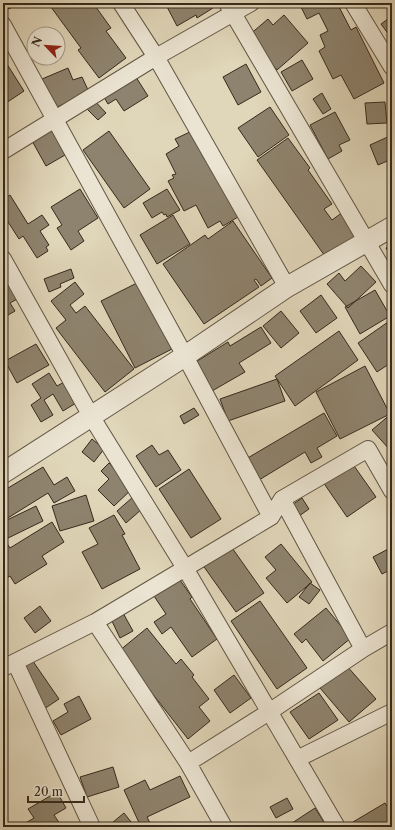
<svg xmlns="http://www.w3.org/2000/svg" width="395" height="830" viewBox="0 0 395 830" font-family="'Libre Caslon Text',serif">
<rect width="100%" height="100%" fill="#e0d6b9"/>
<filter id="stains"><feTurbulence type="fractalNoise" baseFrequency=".005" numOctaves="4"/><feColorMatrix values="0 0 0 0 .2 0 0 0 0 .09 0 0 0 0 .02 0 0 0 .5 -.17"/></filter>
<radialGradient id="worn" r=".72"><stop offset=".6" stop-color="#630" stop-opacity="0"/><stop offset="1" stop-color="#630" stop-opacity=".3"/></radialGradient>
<path fill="#8e836e" stroke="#362a1c" d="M3,3H9L11,8L3,10Z
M48,3H93L111,28L106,31L126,58L99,78L78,50L81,48Z
M165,3H211L213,8L197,18L196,15L177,26Z
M299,3H337L351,30L356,27L384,83L354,99L341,75L333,79L319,51L325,47L320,35L328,31L319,13L307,19Z
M284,15L308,43L277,70L248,36L268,19L273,25Z
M392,16V39L381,24Z
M302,60L313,79L292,91L281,72Z
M5,61L24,91L3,105V62Z
M246,64L261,92L238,105L223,77Z
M68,68L73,80L82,77L89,92L72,99L73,100L55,108L42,79Z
M134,74L148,96L124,111L116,99L108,104L102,94Z
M322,93L331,109L323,114L313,99Z
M91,97L106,113L98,120L83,105Z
M385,102L387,123L367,124L365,103Z
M270,107L289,135L258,157L238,128Z
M335,112L350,140L339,145L342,151L328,159L310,125Z
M56,124L72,151L46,166L31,139Z
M109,131L150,189L124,208L83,150Z
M192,131L238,217L223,226L220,221L208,228L196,205L184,211L168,181L174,178L172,175L176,174L166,154L179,146L175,139Z
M392,135V159L378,165L370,145Z
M288,138L310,168L308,170L332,204L324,209L332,220L343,212L359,236L327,259L257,160Z
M80,189L98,218L78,231L84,241L71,250L57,228L62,225L51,207Z
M167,189L180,210L167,217L166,214L164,215L162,212L152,218L143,203Z
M10,195L28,224L42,215L49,225L40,231L49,245L46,247L48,251L37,258L23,236L19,239L3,214V199Z
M173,215L190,244L157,264L140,235Z
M233,221L272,278L261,286L256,279L254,280L259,287L204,324L163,264L205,235L208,239Z
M392,244V258L386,248Z
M361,266L376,282L348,308L327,284L339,273L345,281Z
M71,269L74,278L60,284L61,287L49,292L44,279Z
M8,280L19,298L10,303L15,311L3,318V283Z
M75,282L84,294L70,305L76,313L85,306L134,369L105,392L56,328L66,320L51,301Z
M139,282L172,349L135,368L101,301Z
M375,290L390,316L360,334L345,307Z
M321,295L337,318L316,333L300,311Z
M281,311L299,333L281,348L263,326Z
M388,322L392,328V362L377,372L358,343Z
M261,327L271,343L239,363L245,372L212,391L194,363L228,342L230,346Z
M339,331L358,360L295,406L275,376Z
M36,344L49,365L17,383L5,361Z
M365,366L390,414L340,439L316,392Z
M49,373L57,386L68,380L81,400L63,411L53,394L44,400L53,415L41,422L31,405L41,398L32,384Z
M277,379L285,401L228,421L220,399Z
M194,408L199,415L184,424L180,416Z
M324,413L337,436L317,448L322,457L311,463L305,452L259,480L246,459Z
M392,413V448L390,450L372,430Z
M92,439L104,449L94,462L82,452Z
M152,445L159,455L168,450L181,470L156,487L136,456Z
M109,463L133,488L114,506L98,490L109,479L101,471Z
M352,463L376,497L347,517L323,482Z
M43,467L54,485L67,477L75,491L54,503L48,493L3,521V491Z
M189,469L221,519L191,538L159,489Z
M86,495L94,521L60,531L52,506Z
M133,497L142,509L126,523L117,511Z
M302,498L309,509L299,516L292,505Z
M36,506L43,521L6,539L3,532V522Z
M114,515L125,534L122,535L140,569L102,589L82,552L98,544L89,528Z
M52,522L64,542L42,556L47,564L15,584L10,576L3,580V544L6,542L10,548Z
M281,544L312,582L287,603L266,578L276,570L265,557Z
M230,545L264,593L236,612L202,564Z
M392,547V569L382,574L373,557Z
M177,576L192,597L190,599L217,639L192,657L171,627L162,634L154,622L166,614L152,593Z
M310,583L320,590L309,604L299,597Z
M260,601L307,668L277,689L231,621Z
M40,606L51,621L35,633L24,618Z
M326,608L351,638L323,661L306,639L302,643L294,634Z
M123,613L133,631L120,638L111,619Z
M147,628L176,664L181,659L194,675L192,677L209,699L199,707L210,721L188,739L119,651Z
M30,657L59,699L41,711L12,670Z
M346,665L376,699L349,722L320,688Z
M234,675L251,698L230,713L214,690Z
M319,693L338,720L309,739L290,712Z
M79,696L91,719L61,735L53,721L68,712L64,704Z
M113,767L119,787L87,797L80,777Z
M180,776L190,797L147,817L152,827H141L124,790L145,780L150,790Z
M57,792L66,808L54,815L62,827H19L34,818L28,809Z
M287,798L293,809L276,818L270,807Z
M385,803L392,814V827H356L353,822Z
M315,808L327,827H286Z
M124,813L135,827H107Z
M170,822L172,827H160Z"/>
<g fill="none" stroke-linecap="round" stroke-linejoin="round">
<defs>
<path id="minor" d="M121,3L156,57L287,287
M227,3L392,285
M353,3L392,67
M3,25L185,356L271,517
M3,151L156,57L251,3
M3,259L91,416L185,568L337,827
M282,499L363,649
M95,622L188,763L224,827
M15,662L92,827
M3,668L95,622L271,517L282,499L368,449L392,491
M297,759L392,712
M188,763L269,712L363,649L392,632"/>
<path id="tertiary" d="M3,473L185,356L287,287L392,227"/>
</defs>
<use href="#minor" stroke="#605543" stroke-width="18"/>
<use href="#tertiary" stroke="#605543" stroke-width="22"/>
<use href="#minor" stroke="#ebe4d2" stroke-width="16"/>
<use href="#tertiary" stroke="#ebe4d2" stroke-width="20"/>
</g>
<rect width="395" height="830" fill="none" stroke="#e0d6b9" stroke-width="16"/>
<rect x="4" y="4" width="387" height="822" fill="none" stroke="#362a1c" stroke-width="2"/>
<rect x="8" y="8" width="379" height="814" fill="none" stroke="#362a1c"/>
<g transform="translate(46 46) rotate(295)"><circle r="19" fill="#ebe4d2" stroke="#a39a89"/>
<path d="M0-3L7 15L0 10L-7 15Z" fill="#8f2418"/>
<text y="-6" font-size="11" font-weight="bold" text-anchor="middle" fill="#362a1c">N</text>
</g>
<path d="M28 796v6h56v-6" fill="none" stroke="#362a1c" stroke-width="2"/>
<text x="34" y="796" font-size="12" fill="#362a1c" stroke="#ebe4d2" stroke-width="3" paint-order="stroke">20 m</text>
<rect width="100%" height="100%" filter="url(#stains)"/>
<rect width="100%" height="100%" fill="url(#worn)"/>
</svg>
